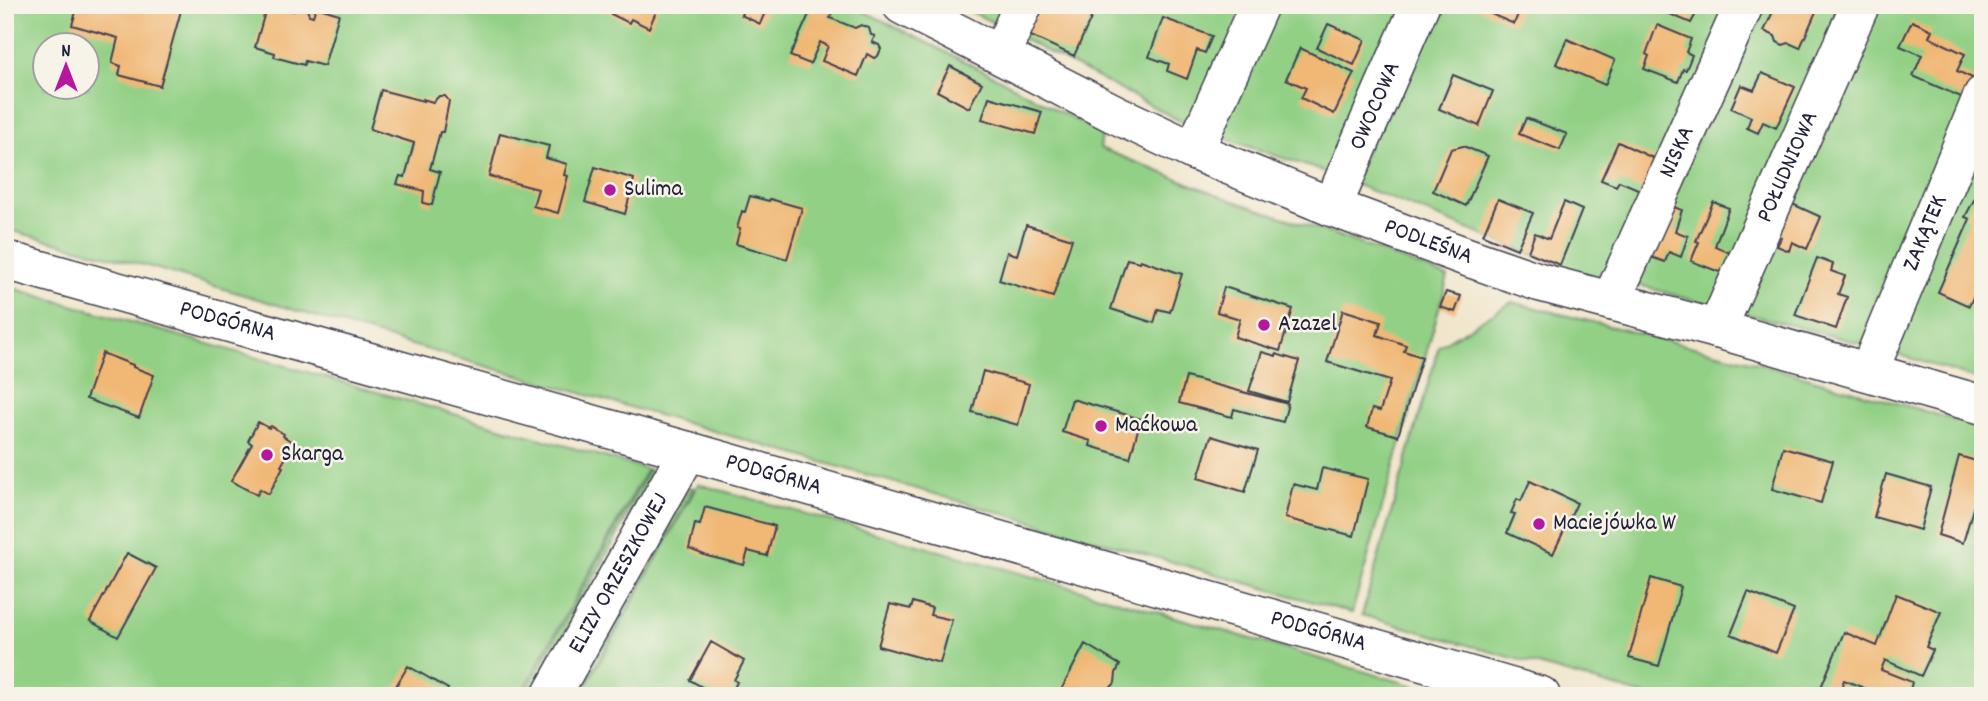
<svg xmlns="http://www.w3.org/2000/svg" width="1988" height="701" viewBox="0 0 1988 701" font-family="Dekko,sans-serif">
<rect width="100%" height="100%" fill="#f7f3e8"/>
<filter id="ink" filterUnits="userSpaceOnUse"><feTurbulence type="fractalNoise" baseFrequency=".0143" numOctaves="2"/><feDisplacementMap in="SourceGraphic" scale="14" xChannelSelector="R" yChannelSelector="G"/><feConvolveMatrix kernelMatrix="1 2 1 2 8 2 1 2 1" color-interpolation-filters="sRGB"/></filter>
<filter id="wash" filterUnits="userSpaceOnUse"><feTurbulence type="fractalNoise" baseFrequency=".00686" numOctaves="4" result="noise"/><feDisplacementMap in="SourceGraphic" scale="28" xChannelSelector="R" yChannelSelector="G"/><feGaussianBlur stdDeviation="1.57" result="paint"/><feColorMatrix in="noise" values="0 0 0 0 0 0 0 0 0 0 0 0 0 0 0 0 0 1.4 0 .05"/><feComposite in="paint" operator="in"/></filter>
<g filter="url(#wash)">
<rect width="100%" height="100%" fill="#f1e6cc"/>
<path fill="#92d085" stroke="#5a7960" stroke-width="2" fill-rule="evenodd" d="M5,5H851L996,77L1102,134L1100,148L1231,200L1339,236L1448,277L1352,613L401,342L151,267L5,229ZM46,46H88V88H46Z
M957,5H1015L1000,26Z
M1034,5H1249L1194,128L1021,38Z
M1268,5H1408L1331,174L1214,135Z
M1431,5H1735L1604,277H1597L1568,269L1352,183Z
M1754,5H1851L1717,307L1636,284Z
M1869,5H1983V47L1980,52L1983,54V75L1938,177L1925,181L1930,192L1863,344L1736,311Z
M1983,114V381L1891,352Z
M5,286L647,469L520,696H5Z
M1512,302L1754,362L1983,428V696H1647L1362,615L1439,346Z
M649,469L651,473L543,672L530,696H523Z
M698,484L1077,589L1415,686L1420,696H581Z
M689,487L694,488L579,696H573Z"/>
<g id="blocks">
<path fill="#f0b775" d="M78,5H145L155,8L156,5H175L182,7L160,86L119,75L121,66L112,63L118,38L72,25Z
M267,5L294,11L298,7L307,9L309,15L313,16L316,7L339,14L324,66L305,61L304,65L274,57L275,53L255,47Z
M585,5H659L649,28L631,19L629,23L605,11L603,13Z
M745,5H771L769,11L766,10L760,24L741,15Z
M806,5H836L830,18L855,28L861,25L869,28L871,35L875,36L872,42L879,45L881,49L878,56L874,58L867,54L858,76L822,61L828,46L820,42L810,64L790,56L812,8Z
M1033,5H1097L1074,56L1020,31Z
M1478,5H1522L1514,24L1477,8Z
M1662,5H1686L1685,7L1697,12L1691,23L1660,10Z
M1776,5H1819L1800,48L1789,43L1783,45L1777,42L1775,36L1764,31Z
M1163,18L1212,36L1205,53L1197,50L1187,79L1167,71L1169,64L1149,57Z
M1912,21L1932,30L1929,37L1965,54L1957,71L1979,81L1970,101L1913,76L1922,55L1900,46Z
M1328,24L1365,40L1354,65L1317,48Z
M1657,25L1691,39L1686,52L1692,55L1686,70L1683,69L1678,82L1644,69L1649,56L1646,54Z
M1567,39L1615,60L1605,85L1556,64Z
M1300,48L1354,73L1334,114L1301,98L1306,88L1286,79Z
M950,66L982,83L969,108L937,91Z
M1762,73L1795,87L1776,128L1763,122L1758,133L1747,128L1751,117L1731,108L1741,85L1754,90Z
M1453,75L1493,91L1479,126L1439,109Z
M381,90L423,101V99L433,102L439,96H445L449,101L443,132H440L430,169L440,172L432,205L423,203L424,191L397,184L400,176L405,177L414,143L370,129Z
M989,97L1042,112L1035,134L982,119Z
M1526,118L1567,134L1560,150L1519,134Z
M500,133L549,146L546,158L567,164L564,175L568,176L558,213L533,206L538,189L489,176Z
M1618,142L1664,163L1650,194L1619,181L1616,186L1601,180Z
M1463,146L1488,156L1466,206L1433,191L1451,149Z
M595,167L634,179L625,214L585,202Z
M750,196L769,201L770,199L802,208L787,259L736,244L740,229L737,228L742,211L745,212Z
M1975,198L1983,202V278L1969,306L1938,292L1970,219L1965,217Z
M1498,199L1533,213L1517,249L1483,235Z
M1564,202L1582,210L1560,265L1528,252L1535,233L1549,239Z
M1713,202L1729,208L1715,246L1730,253L1722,273L1691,261L1699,242L1696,241Z
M1788,202L1821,217L1807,249L1792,242L1789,251L1777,246L1781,238L1774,234Z
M1663,203L1682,210L1675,231L1688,236L1681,257L1669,252L1665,262L1651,257Z
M1026,225L1072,239L1053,297L999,280L1007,252L1017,255Z
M1817,258L1833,264L1831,271L1845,276L1838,294L1847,297L1836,329L1795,315Z
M1127,259L1140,262V260L1182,274L1170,312L1158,309L1154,323L1111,309Z
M1224,287L1293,309L1280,351L1235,337L1240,319L1217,312Z
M1446,292L1461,296L1455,312L1440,307Z
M1343,310L1381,322L1377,335L1406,345L1404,351L1422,357L1398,436L1367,427L1372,409L1380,411L1390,381L1327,362Z
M1262,352L1276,356V354L1299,361L1287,402L1249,391Z
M102,353L133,365V367L154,375L139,418L86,399Z
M983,371L1029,384L1018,425L972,412Z
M1186,377L1288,404L1283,422L1234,409L1232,417L1179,403Z
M1072,399L1141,419L1130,458L1090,446L1091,441L1062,432Z
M258,422L269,428L271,426L284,434L283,436L294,443L281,466L283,467L269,494L260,489L257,495L231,481L252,444L248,441Z
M1211,436L1258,450L1245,492L1198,478Z
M1783,447L1833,461L1821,503L1772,489Z
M1959,456L1983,463V474L1963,543L1938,535Z
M1322,468L1368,479L1354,536L1285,518L1293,484L1317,490Z
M1886,474L1931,487L1920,530L1874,517Z
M1530,481L1577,503L1553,554L1507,533L1515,514L1511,513L1517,499L1521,501Z
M705,507L775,526L767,556L748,551L744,565L707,556L689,549L695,524L700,525Z
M127,553L156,568L118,637L90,621Z
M1651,578L1681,587L1659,666L1629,658Z
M1748,592L1794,610L1776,653L1731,634Z
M1896,594L1941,612L1926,647L1933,650L1921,676L1885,660L1881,670L1912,682L1910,691L1908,694L1912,696H1871L1872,691L1844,680L1838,696H1828L1819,692L1844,632L1877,646Z
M913,602L932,608L930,615L952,620L940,663L878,646L890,604L911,609Z
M711,642L744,661L734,680L737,682L730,696H718L690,680Z
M1085,644L1120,665L1116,673L1115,683L1103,696H1065L1066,692L1061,690Z
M408,666L448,689L445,696H390Z"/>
</g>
</g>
<g filter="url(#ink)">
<use href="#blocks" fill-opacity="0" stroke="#413f51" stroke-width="2"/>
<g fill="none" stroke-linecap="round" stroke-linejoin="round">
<defs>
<g id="minor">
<path id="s1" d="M902,5L1115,114L1194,151L1332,207L1467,257L1539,282L1717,329L1983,405"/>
<path d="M1001,54L1023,5"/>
<path d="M1194,151L1259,5"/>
<path id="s2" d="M1332,207L1420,5"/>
<path id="s3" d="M5,260L688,451L1541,696"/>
<path id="s4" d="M1611,301L1744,5"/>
<path id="s5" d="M1717,329L1860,5"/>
<path id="s6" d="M1869,371L1983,95"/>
<path id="s7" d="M551,696L688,451"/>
</g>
</defs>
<use href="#minor" stroke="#413f51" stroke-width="41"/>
<use href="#minor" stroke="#fff" stroke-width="38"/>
</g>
</g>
<g fill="#b5179e" stroke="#f7f3e8" stroke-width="2.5">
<circle cx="610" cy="190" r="7"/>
<circle cx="1264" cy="325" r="7"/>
<circle cx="1101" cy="426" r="7"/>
<circle cx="267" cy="455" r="7"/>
<circle cx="1539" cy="524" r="7"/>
</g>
<g text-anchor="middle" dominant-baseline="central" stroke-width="5" stroke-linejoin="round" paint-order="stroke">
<g font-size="24" fill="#22223b" stroke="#f7f3e8">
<text stroke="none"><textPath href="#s2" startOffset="110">OWOCOWA</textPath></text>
<text stroke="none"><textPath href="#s4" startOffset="163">NISKA</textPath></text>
<text stroke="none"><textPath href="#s5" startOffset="177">POŁUDNIOWA</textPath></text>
<text stroke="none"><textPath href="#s6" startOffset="149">ZAKĄTEK</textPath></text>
<text stroke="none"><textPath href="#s1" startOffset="578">PODLEŚNA</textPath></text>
<text stroke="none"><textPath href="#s3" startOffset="231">PODGÓRNA</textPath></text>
<text stroke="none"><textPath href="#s3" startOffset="798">PODGÓRNA</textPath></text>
<text stroke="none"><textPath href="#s7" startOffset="140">ELIZY ORZESZKOWEJ</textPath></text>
<text stroke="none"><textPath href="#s3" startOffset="1365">PODGÓRNA</textPath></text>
</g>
<g font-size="24" fill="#22223b" stroke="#f7f3e8" text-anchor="start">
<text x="624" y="190">Sulima</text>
<text x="1278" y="325">Azazel</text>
<text x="1115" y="426">Maćkowa</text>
<text x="281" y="455">Skarga</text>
<text x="1553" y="524">Maciejówka W</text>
</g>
</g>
<rect width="1988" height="701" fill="none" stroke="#f7f3e8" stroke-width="28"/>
<g transform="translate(66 66)"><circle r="33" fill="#f7f3e8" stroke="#a29fa3" stroke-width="2"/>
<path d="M0-5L12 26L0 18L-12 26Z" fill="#b5179e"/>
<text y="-10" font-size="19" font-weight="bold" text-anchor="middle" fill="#22223b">N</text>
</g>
</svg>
